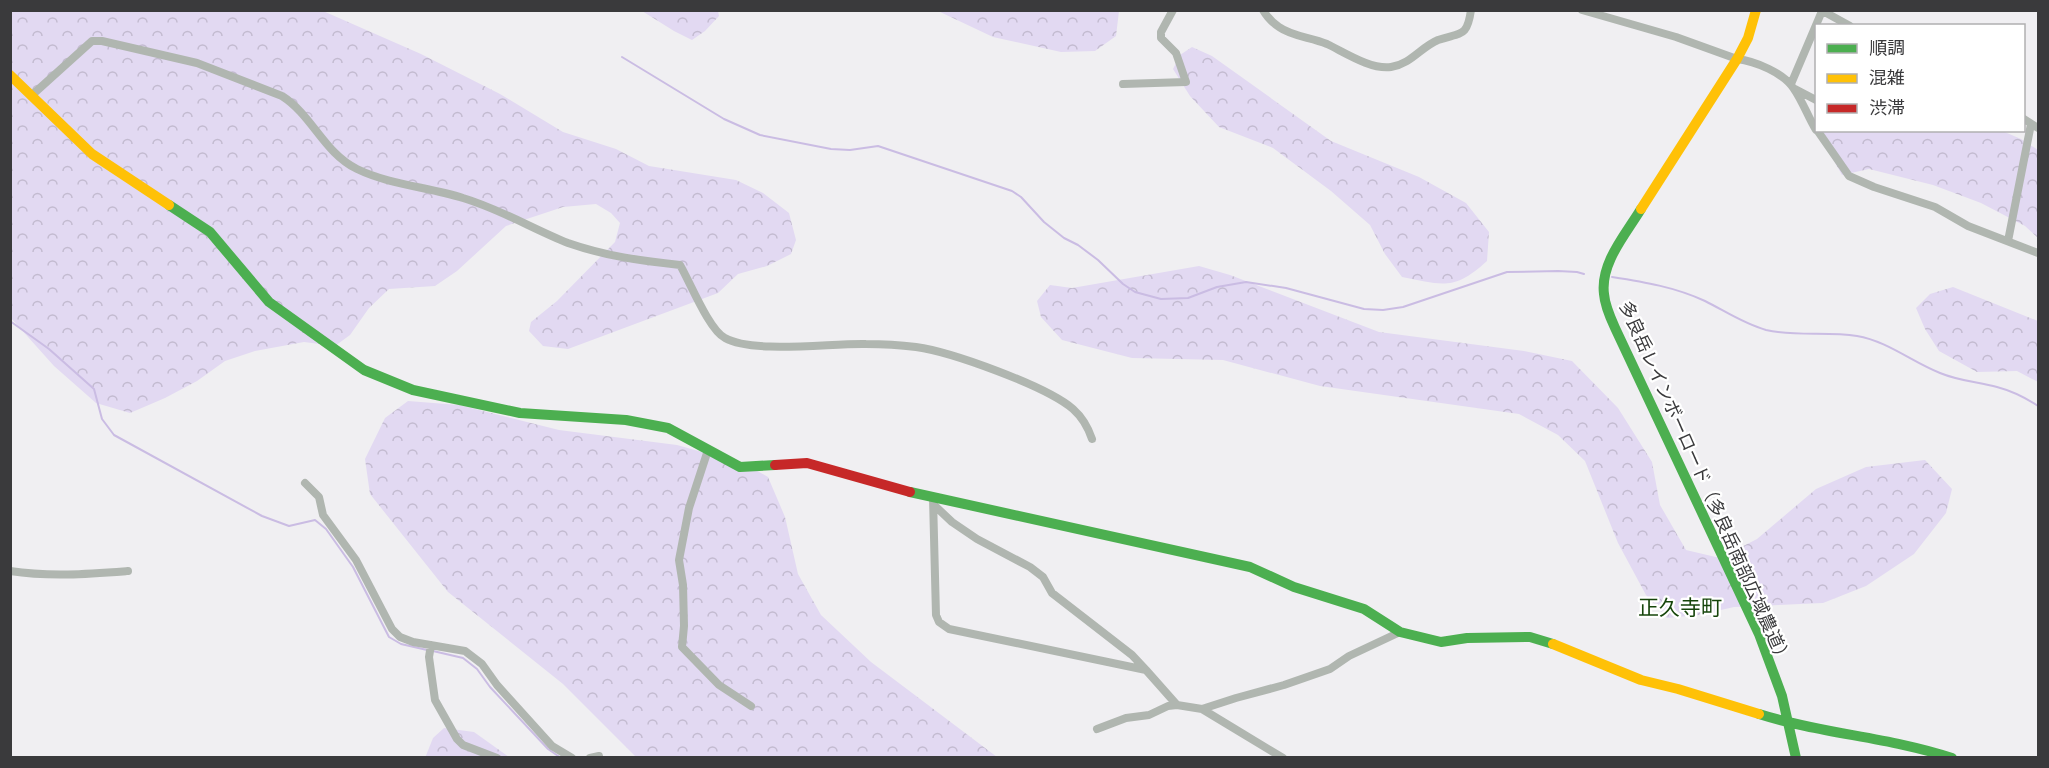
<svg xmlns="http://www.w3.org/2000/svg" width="2049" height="768" viewBox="0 0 2049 768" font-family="'DM Sans','Noto Sans JP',sans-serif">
<defs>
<pattern id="forest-crowns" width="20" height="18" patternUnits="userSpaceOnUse" patternTransform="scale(1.5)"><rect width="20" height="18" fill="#e2d9f2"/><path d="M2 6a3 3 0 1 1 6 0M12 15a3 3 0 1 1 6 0" fill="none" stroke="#c3bbd0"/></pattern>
</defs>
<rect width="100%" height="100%" fill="#f0eff2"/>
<path fill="url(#forest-crowns)" d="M11,11H323L421,54L500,94L563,132L616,149L649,166L736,180L763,193L789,213L796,240L791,254L767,266L738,274L718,293L568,349L543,346L529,331L531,322L557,301L615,242L620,223L611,213L596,204L563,207L506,226L457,271L435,286L389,289L369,308L350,335L335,346L304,342L255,351L225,361L197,381L165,398L130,413L96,403L54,366L11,318Z
M642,11H718L719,16L705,31L692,40L674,31Z
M938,11H1119L1116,36L1095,51L1061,52L993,37Z
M1192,47L1212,56L1331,141L1419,177L1466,203L1489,232L1487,261C1454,291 1443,285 1402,277L1385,254L1370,225L1331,191L1273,148L1219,127L1190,96L1173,69L1180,55Z
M2000,130L2021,139L2038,150V238L2025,226L1981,203L1933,185L1869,169L1842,175L1834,161L1822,131Z
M1199,266L1230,275L1379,332L1524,351L1572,361L1618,408L1652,462L1660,505L1686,550L1720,558L1757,539L1816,489L1866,467L1925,460L1952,489L1946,513L1914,554L1866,586L1823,603L1734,607L1699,615L1667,618L1646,595L1618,543L1585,461L1558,435L1519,414L1320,386L1223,360L1132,358L1062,340L1041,317L1037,301L1050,285L1072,288Z
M1953,287L2038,321V382L2017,371L1977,372L1939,351L1925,329L1916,308L1930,294Z
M408,401L459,405L559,430L677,445L745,464L768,477L785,517L798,574L821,615L871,662L997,757H636L563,684L448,592L370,494L365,459L385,418Z
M444,728L474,732L509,757L425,758L433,738Z"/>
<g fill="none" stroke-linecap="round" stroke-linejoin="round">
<path stroke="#cabce3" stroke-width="2" d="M622,57L724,119L760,135L831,149L850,150L878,146L1012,191L1021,197L1044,222L1064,238L1078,245L1098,260L1123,284L1135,292L1161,299L1188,298L1217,287L1246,282L1286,288L1364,309L1383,310L1403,307L1507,272L1558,271L1577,272L1584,274
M1612,277C1644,282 1675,287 1705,301C1725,311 1744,324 1766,330C1796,337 1827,331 1857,336C1887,341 1912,362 1940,373C1959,381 1978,382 1997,387C2012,391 2026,398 2038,406
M10,321L49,349L94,389L102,419L114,435L262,516L289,526L315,520L326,529L353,567L389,637L401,644L427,650
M433,651L463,658L477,669L490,687L548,749L561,758"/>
<path stroke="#b0b6b0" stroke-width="8" d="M1263,10C1267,17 1273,23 1279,27C1293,37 1311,37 1327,44C1344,52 1371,70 1391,67C1411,64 1421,47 1438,40C1461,32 1467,38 1471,10
M1582,10L1676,37L1737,59C1755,61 1784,73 1794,89C1803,102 1808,117 1816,130
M1821,10L1850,26
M1123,84L1186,82L1176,53L1161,38V32L1173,10
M1791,84L1822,11
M1795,89L1816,100
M31,96L92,41H102L197,63L282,96C312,115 324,153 357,169C390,185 429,187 463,198C500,209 533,229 568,243C605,256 642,261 680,265C690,282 709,330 725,338C754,354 830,343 866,344C882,344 900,345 916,347C952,352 1046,386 1073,409C1082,417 1088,427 1092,439
M2024,119L2038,128
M1817,130L1849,176L1874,187L1935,207L1968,226L2038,253
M2008,241L2031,124
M708,450L689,508L679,560L683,585L684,626L682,647L719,685L751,706
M305,483L319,497L323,515L356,560L392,629L400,637L413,642L465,651L482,664L497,685L552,746L572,758
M933,498L936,615L939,622L949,629L1146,670L1132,655L1052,593L1043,577L1030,567L977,539L952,522L934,505
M10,571C50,577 88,574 128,571
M431,645L429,657L435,700L457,739L463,745L497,758
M1146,670L1177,705
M1202,709L1236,698L1284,685L1330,669L1349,656L1400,632
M1097,729L1126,718L1149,715L1168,706L1177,705L1202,709L1283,758
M590,758L599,756"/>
<path stroke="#4caf50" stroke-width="10" d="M169,205L210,232L269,302L364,370L413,390L520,413L626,420L668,428L740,467L775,465
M1641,209C1626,234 1600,263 1604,294C1605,307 1611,319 1616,330L1759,634L1782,696L1796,758
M910,492L1250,567L1294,587L1364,609L1400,632L1441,642L1467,638L1530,637L1553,644
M1759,714C1822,734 1889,737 1952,758"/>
<path stroke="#ffc107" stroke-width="10" d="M10,75L92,154L169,205
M1641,209L1737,59L1748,38L1756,10
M1553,644L1641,680L1678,689L1759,714"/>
<path stroke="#c62828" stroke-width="10" d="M775,465L807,463L910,492"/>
</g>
<g text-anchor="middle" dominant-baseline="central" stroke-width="4.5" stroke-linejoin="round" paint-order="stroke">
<g font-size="18" fill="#3a3a3c" stroke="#fff">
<text transform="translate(1705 483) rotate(66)">多良岳レインボーロード（多良岳南部広域農道）</text>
</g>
<g font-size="21" fill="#16450b" stroke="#fff">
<text x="1680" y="608">正久寺町</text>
</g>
</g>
<rect width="2049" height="768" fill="none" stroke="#3a3a3c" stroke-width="24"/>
<rect x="1815" y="24" width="210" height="108" fill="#ffffff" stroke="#b0b0b1" stroke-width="1.5"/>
<rect x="1827" y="44" width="30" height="9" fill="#4caf50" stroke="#b0b0b1" stroke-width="1.5"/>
<text x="1869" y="54" font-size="18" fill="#3a3a3c">順調</text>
<rect x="1827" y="74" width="30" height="9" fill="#ffc107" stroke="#b0b0b1" stroke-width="1.5"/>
<text x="1869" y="84" font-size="18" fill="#3a3a3c">混雑</text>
<rect x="1827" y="104" width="30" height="9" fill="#c62828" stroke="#b0b0b1" stroke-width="1.5"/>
<text x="1869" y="114" font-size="18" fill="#3a3a3c">渋滞</text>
</svg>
